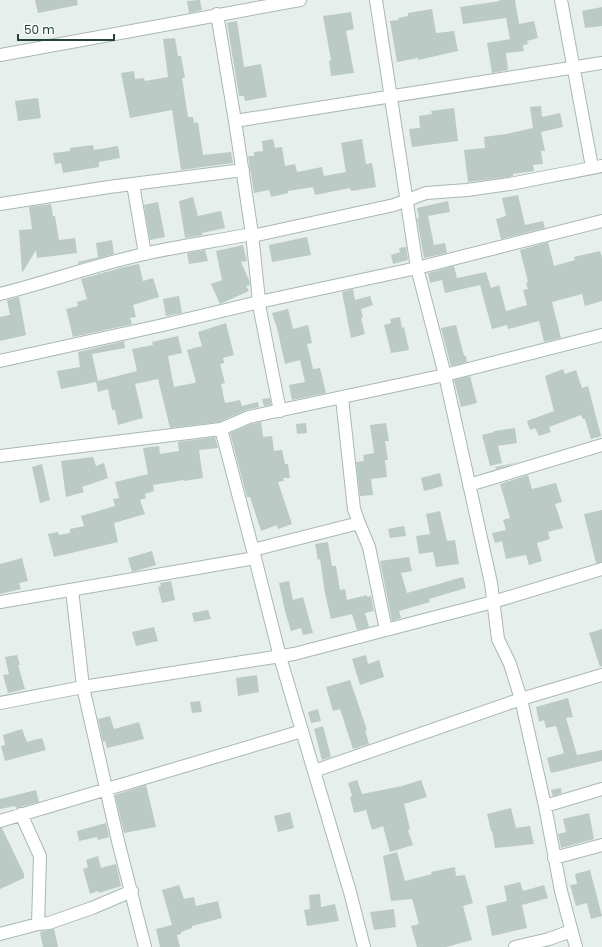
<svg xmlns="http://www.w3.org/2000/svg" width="602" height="947" viewBox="0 0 602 947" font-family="Poppins,sans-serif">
<rect width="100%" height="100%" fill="#e6efeb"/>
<path fill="#bbcac4" d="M35,0H77L78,5L38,13Z
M200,0L202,10L189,13L187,1Z
M499,0H515L519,24L534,21L538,38L527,41L528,44L523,45L524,51L506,53L508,70L492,73L487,43L510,39L506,18L463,24L460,7L500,1Z
M602,7V26L585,28L582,11Z
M432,9L436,33L454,31L458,51L418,60V58L397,62L390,21L399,20L398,18L408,16V13Z
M351,12L354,29L346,31L354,73L331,76L329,61L331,60L323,16Z
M237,21L244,67L261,64L267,97L245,101L244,96H239L227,23Z
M175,38L178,56H181L185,78H182L188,117H193L194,123L198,122L203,155L231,152L233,163L181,170L172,110L130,118L121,73L134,71L135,79L144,78L145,81L168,77L163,39Z
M38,98L41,118L18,121L15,101Z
M541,106L542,117L560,113L563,127L541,132L545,151H541L543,164L533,165L534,171L513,174V176L509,177L468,182L464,150L485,148L484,137L506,134L533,128L530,107Z
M454,108L458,141L412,147L409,129L420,128L419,116L432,114L431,111Z
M273,139L275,148L282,147L285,166L295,164L297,172L322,167L324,176L346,172L341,143L362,139L366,164L372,163L376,187L351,191L350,188L315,195L313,187L288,191V193L271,197L269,190L254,193L248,156H254V152L263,151L262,141Z
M93,145L94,150L118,146L120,158L99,162V167L63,173L61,163L55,164L53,153L70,151V148Z
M518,195L525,225L543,221L545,228L501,239L496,219L506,216L502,198Z
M193,197L198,216L221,211L225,228L202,233V235L185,238L179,201Z
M448,201L450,212L428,216L434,245L445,243L447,253L424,258L417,218H419L417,208Z
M158,202L165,237L150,240L144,205Z
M51,204L53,216H55L59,240L75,238L77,253L37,258L36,250L22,273L19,230L32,229L29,207Z
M307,237L311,255L272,262L269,245Z
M112,240L114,254L78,264V262L98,257L96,243Z
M548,242L554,266L575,260L574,257L600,251L602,257V301L585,306L582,294L552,302L561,338L544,342L539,321L508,329L507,325L492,329L480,285L445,293L442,280L430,283L428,273L454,266L457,278L486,272L491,288L499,285L506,311L527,305L523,290L528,289L526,283L528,282L520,250Z
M243,245L247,261L241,262L249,280L250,285L246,286L249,291L220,304L211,284L222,280L216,251Z
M406,247L408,260L393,264L391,255L400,252L399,248Z
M205,250L208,261L189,264L187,253Z
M139,264L143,281L153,278L159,297L133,305L136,317L130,318L132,324L73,337L66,309L78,306L77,302L87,299L81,279L124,267Z
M353,289L355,300L370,296L373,305L361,309L363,318H361L365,334L351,338L342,292Z
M179,296L182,313L166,316L163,299Z
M19,297L26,335L0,341V317L10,315L7,300Z
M288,309L293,329L308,325L312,343L307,344L313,369L320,368L326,393L292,400L289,385L305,382L300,360L285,364L277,328L272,313Z
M400,317L402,328L404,327L409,350L391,353L384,325L391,323L390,319Z
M226,323L234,355L223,358L224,363L220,364L225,383L221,384L225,403L240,400L242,406L258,402L259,407L246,410L219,422L170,428L158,379L135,384L143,418L118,425L115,410H112L108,389L98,392L96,382L61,389L57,371L80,367L78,352L124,341L125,348L92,354L98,381L137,371L132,349L153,345L152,342L178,336L182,353L168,356L174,387L194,383L196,382L187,350L202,346L198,332Z
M456,325L464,356H466L467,362L451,366L441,328Z
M563,369L565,374L576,370L582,388L588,386L601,436L591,439L585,419H583L581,415L549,427L551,432L539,436L535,428L530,430L527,421L554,411L545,376Z
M470,376L477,403L461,407L454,380Z
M270,398L271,405L264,406L262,399Z
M261,422L263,437L272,436L274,451L282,450L285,464H288L290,478H283L284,481L278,482L292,524L278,529L277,525L261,531L250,497H247L230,433L251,424Z
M306,423L307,433L297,434L296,424Z
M386,423L389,441H385L388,460H385L387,477L371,479L373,495L360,496L356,462L364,461L363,455L374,453L370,425Z
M515,428L517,443L498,446L502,463L490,466L482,435L494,432V431Z
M215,437L218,448L199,450L203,478L184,481V480L153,485L154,491L145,494L146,498L140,500L145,514L114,523L118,542L54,557L48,534L58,532L59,535L70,533V529L84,526L81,516L115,506L113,499L119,498L115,482L148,474L143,448L159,446L160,454L179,451L178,442Z
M93,457L96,466L104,463L108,478L82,487L84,492L66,497L61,461Z
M519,462L496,469L495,467Z
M42,464L50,500L40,503L32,467Z
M440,473L443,486L424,491L421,478Z
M528,475L532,489L556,483L562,502L555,504L563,528L548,532L550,539L537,543L542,561L529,565L526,555L506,559L502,541L495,543L492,533L506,530L503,520L510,518L500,484Z
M602,510V562L596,563L584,514Z
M440,511L447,541L455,540L459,564L436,567L433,552L419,554L416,536L430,534L426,514Z
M404,526L406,536L390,538L388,529Z
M328,542L332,566H336L340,590L345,589L347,600L367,595V597L371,596L374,611L365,613L369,627L357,630L352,614L331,619L325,593L320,559L318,560L315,544Z
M152,551L156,565L132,572L128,558Z
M409,557L412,571L401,573L407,593L463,577L466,588L429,599L430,602L399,611L401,618L392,621L380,561Z
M22,558L28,581L19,583L21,589L0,594V564Z
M171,581L175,600L162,603L158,587L161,586L160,583Z
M289,581L293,600L303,597L313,633L303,635L301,628L291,631L285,611L279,583Z
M208,610L211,619L194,622L192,613Z
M154,627L158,641L136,646L132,632Z
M602,629V666L600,667L589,633Z
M17,655L20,665H18L25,689L8,693L3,675L9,674L5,657Z
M366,655L368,664L379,660L384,677L360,685L352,659Z
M257,675L259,692L238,696L236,678Z
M350,680L367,730H365L369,744L353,749L340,709L333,711L326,687Z
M568,698L573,717L566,718L577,755L602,750V761L551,773L547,758L564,753L556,726L546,728L544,720L539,722L536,707Z
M200,701L202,712L192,713L190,702Z
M318,709L321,721L311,723L308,712Z
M110,716L114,729L139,722L144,739L107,748L105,741L103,742L98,719Z
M323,726L331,757L322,760L314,729Z
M22,729L27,742L42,738L46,750L5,761L1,746L5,745L3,735Z
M357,780L362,794L402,786L421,780L427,797L404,804L410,829L408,830L413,845L390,852L383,826L372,830L366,810L354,813L350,797L352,796L348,783Z
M146,785L156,827L124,833L115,795Z
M561,788L562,793L553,796L551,790Z
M36,790L39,802L16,808L15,806L0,809V799Z
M511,808L516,828L530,826L534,844L495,848L492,831H491L487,814Z
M290,812L294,828L278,832L274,816Z
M589,813L594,839L561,848L558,834L566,832L563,819Z
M106,823L109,837L98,840L97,837L79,841L77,831Z
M0,828H2L24,874V878L0,889Z
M397,852L405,881L432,874L431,872L455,867L456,876L465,875L473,903L463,906L472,940L446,947H417L411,926L419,924L412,899L391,901L383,856Z
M98,856L101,868L116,864L121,886L99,893L98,891L90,894L83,869L88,867L86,860Z
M590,870L602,916L591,919L587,903L576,906L570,885L577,884L575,874Z
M520,882L523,891L544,885L548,898L522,905L527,928L492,936L486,906L507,901L504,886Z
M179,885L184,899L194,897L196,906L218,901L222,918L192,926V928L181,932V934L177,935L180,947H160L156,929L172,925L162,890Z
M320,894L321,907L335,904L339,921L307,926L304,910L310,909L309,895Z
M394,909L396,927L374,930L370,912Z
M54,929L58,947H43L40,932Z"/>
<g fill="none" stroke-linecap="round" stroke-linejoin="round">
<defs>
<path id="street" d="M376,0L417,268L445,375L491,583L498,639L510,664L521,699L545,806L561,891L576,947
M561,0L592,167
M217,14L235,121L252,234L260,310L280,411
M0,55L300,0
M235,121L602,63
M133,184L145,254
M0,204L109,187L243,170
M252,236L394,205L426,193L467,190L510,184L602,166
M0,294C48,282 95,265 144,254C180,246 216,241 252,234
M0,361L163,325L259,302L417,268L602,221
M342,398L354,509L359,523L369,547L386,630
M221,429L255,558L280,657L350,892L364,947
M0,456L221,429L249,417L445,375L602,335
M469,485L602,445
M253,550L359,523
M72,590L83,687L118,841L145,947
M0,602L255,558
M0,703L83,687L294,654L493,602L602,569
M314,771L521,699L602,675
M545,806L602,789
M21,814L40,856L38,924
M0,821L302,731
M554,858L602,845
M0,934L38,924L49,923L92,908L132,891
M515,947L549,939L571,931"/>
</defs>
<use href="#street" stroke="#a8b8b2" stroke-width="14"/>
<use href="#street" stroke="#fff" stroke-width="12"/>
</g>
<path d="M18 34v6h96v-6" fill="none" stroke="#24423a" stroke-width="2"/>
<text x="24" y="34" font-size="12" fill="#24423a" stroke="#f7fbf9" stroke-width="3" paint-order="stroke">50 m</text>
</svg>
